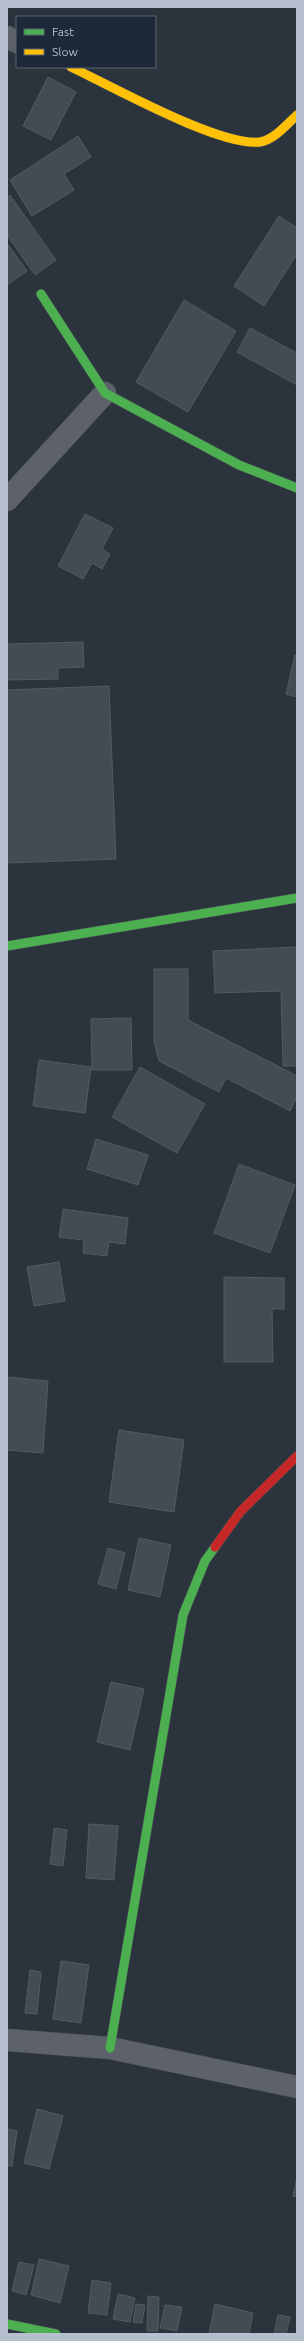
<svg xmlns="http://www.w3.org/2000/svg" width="304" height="2341" viewBox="0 0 304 2341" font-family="Ubuntu,sans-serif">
<rect width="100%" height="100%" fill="#2b333c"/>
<path fill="#444b53" stroke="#535a63" d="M48,77L76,92L51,140L23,126Z
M78,136L91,157L64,174L74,190L32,216L10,180Z
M10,195L56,260L35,275L7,235V198Z
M279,216L297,228V254L264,306L234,286Z
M7,243L27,271L7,285Z
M184,300L236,331L188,412L136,382Z
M250,328L297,353V385L237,352Z
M85,514L113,528L102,549L110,554L102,569L92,563L83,579L58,566Z
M83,642L84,667L58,668V679L7,680V644Z
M295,655L297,656V697L286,694Z
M109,686L116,859L7,863V690Z
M297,947V1066H283L281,991L215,993L213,951Z
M154,969H188V1020L297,1076V1097L290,1111L226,1078L219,1092L159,1061L154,1042Z
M131,1018L132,1070H92L91,1019Z
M39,1060L91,1067L85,1113L33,1106Z
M140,1067L205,1104L177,1153L112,1117Z
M96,1139L148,1155L138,1185L87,1169Z
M239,1164L295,1185L270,1253L214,1233Z
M63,1209L128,1218L125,1244L109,1242L107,1256L83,1253L84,1240L59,1237Z
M59,1262L65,1301L34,1306L27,1267Z
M224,1277L284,1278V1309H272L273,1362H224Z
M7,1377L48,1381L43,1453L7,1450Z
M119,1430L184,1440L174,1512L109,1502Z
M139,1538L171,1545L160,1597L128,1590Z
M108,1548L125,1553L116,1589L98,1584Z
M111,1682L144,1689L130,1750L97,1742Z
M89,1824L118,1826L114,1880L86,1878Z
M54,1828L67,1830L63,1866L50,1864Z
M61,1961L89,1965L81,2023L53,2019Z
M30,1970L41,1972L37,2014L25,2013Z
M37,2109L63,2116L49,2169L24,2163Z
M7,2129L17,2131L12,2166H7Z
M297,2177V2197L293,2196Z
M39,2259L69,2266L60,2303L31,2295Z
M19,2262L34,2265L26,2295L12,2291Z
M92,2280L111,2283L107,2315L88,2313Z
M118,2294L135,2298L130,2322L113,2319Z
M148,2296L159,2297L158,2331H147Z
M136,2304L145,2305L142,2323L133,2322Z
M215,2304L253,2313L249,2334H209Z
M165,2305L182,2307L177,2331L160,2328Z
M278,2315L290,2317L286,2334H274Z"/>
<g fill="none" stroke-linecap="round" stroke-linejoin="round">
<defs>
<path id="street" d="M7,37L17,42
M7,500L105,393
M7,2040L110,2048L297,2087"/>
<path id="fast" d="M41,294L105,393L239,465L297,488
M7,946L297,898
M110,2048L183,1615L205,1561L215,1547
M7,2324L56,2334"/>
<path id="slow" d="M71,67C111,86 220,147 260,142C274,140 287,124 297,115"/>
<path id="jam" d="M215,1547L240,1512L297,1456"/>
</defs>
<use href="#street" stroke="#4a4f56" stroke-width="23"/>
<use href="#fast" stroke="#4a4f56" stroke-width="10"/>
<use href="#slow" stroke="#4a4f56" stroke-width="10"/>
<use href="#jam" stroke="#4a4f56" stroke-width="10"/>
<use href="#street" stroke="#5c616a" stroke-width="22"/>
<use href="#fast" stroke="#4caf50" stroke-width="9"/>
<use href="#slow" stroke="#ffc107" stroke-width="9"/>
<use href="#jam" stroke="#c62828" stroke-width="9"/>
</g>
<rect width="304" height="2341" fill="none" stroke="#b6bfcd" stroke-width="16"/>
<rect x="16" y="16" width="140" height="52" fill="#1d2938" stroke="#5a6574"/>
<rect x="24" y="29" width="20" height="6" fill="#4caf50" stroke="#5a6574"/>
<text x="52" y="36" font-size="12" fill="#b6bfcd">Fast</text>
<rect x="24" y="49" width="20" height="6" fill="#ffc107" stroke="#5a6574"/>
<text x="52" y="56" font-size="12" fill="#b6bfcd">Slow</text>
</svg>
